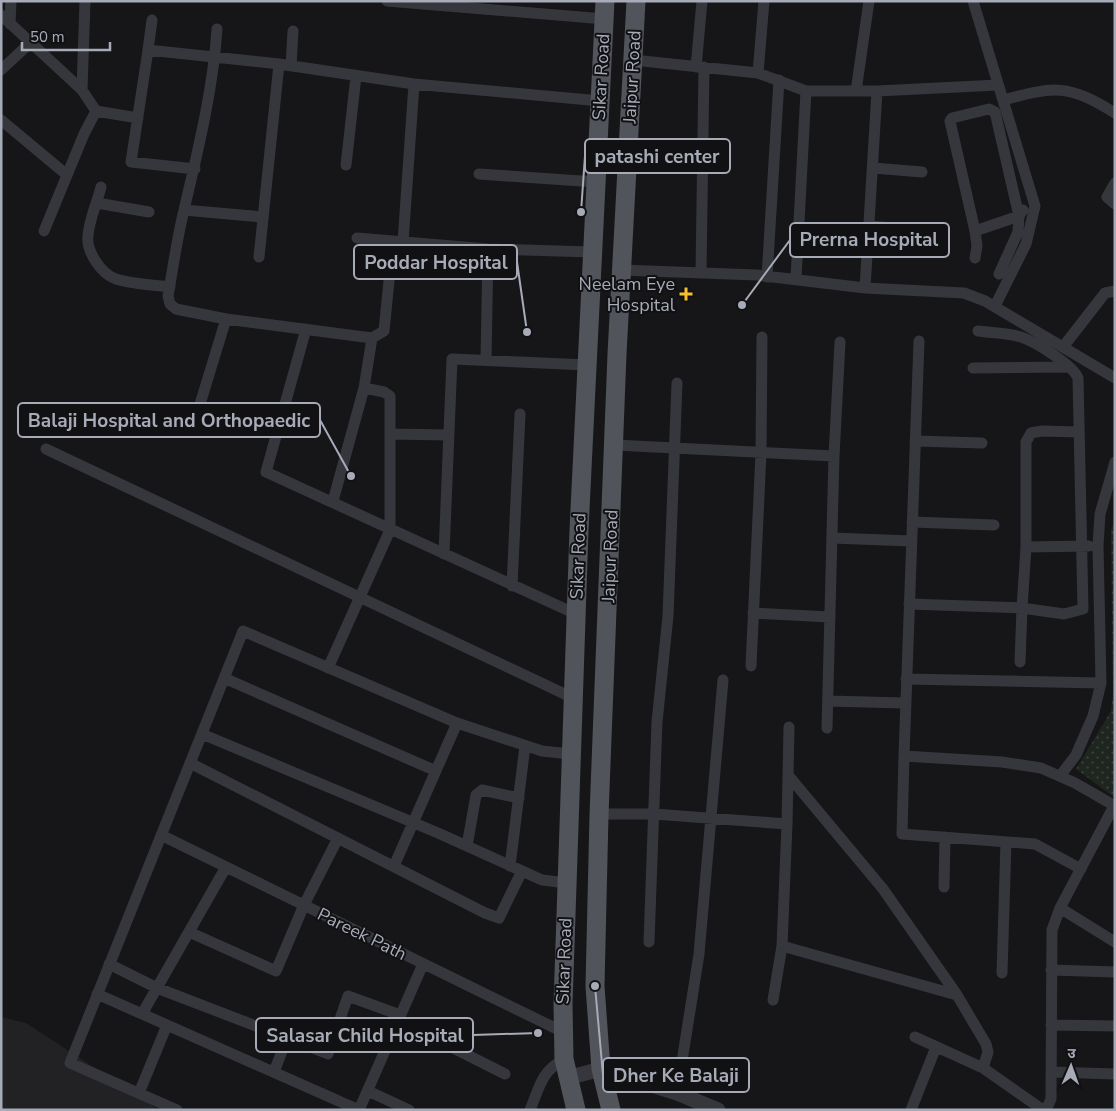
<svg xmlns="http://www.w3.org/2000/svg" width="1116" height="1111" viewBox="0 0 1116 1111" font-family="'Nunito Sans','Noto Sans Devanagari',sans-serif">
<defs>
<pattern id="park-dots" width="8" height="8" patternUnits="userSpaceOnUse" patternTransform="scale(1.25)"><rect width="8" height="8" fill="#1e261f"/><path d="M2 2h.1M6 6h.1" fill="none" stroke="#3c433d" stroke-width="1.8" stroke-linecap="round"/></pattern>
</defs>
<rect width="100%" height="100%" fill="#161618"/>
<path fill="#222225" d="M1,1017L26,1023L159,1110H1Z"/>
<path fill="url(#park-dots)" d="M1115,521V795L1114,797L1076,769L1111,711L1113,692L1111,530Z"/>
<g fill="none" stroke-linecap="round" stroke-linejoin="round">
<path stroke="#36373d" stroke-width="11" d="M387,1L605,19
M973,1L1035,206L1026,244L995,306
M1,15L82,90L96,111L138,118
M10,24L11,1
M217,29C213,90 198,150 184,210C177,238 173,268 168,296L170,304L176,309L226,319
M148,50L152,20
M633,60L758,73L806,91H877L998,85
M291,66L293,31
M696,67L702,1
M1,70L31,42
M758,73L764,1
M82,90L85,1
M856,91L869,1
M1003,100C1055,86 1068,84 1115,113
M1,120L67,175
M346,165L356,76
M873,168L922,172
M195,169L131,162L148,50L279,64L414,84L600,101
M479,174L596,182
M1115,183L1107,197L1115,204
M101,187C97,203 89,220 88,236C86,251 101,274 116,279C132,284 152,285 170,287
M97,203L149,212
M184,210L263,217
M869,226L918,230
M44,231L84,134L96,111
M975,231L1019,216L1023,210
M357,238L488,249L592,252
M403,242L414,84
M259,257L279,64
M975,258L977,246L975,231L950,121L952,118L989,109L995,112L1019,216L1018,232L999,274
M621,270L757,275L865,288L964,293L985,301L1115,378
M701,273L704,67
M767,277L779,80
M796,278L806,91
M865,288L877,91
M306,329L266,472L576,614
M978,331C992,333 1007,333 1021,337C1034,341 1073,365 1078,378L1083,609L1064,614L1022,608L1020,662
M919,341L904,756L1002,762L1041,768L1075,783L1115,806
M1063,347L1105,293L1115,291
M486,360L488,249
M973,368L1069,367
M197,414L226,319L372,338L384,331L393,241
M1079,432L1042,431L1031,433L1026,442V547L1089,546
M390,434L449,435
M915,441L982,443
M615,445L834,456
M46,449L573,698
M333,501L364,388L372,338
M912,522L994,525
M832,538L911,541
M444,554L452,359L587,365
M512,586L520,414
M909,604L1022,608L1026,547
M753,613L830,617
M751,666L761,453L762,337
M328,668L390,530V396L384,392L364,388
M224,678L436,771
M906,679L1101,683
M828,701L905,703
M827,728L834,456L840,342
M202,734L438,833L542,880L567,883
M904,756L902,834L1035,844L1081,869
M190,763L485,913L499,918L522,871
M788,775L883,889L957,995
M1060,776L1076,755L1093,716L1101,683L1098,546L1100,514L1115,462
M599,814H654L787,824L782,946L773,1000
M787,824L789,727
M161,835L563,1032
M467,846L476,795L482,790L519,798
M394,866L457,723
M510,866L525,746
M944,887L945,837
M1060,908L1115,942
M189,932L276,971L304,905L338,838
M649,942L657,722L668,616L677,383
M782,946L957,995L986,1044L988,1052L983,1068L1043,1110
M109,964L157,988L287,1038L274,1072
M1051,970L1115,972
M1002,973L1006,842
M97,994L359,1110
M142,1014L226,867
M398,1020L505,1074
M1051,1025L1115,1026
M915,1037L983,1068
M287,1038L328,1054L348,996L400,1015
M1051,1072L1115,1074
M368,1091L409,1110
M139,1093L167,1025
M677,1093L699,954L723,680
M177,1110L70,1063L243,631L457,723L542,751L570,754
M359,1110L423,964
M530,1110C540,1086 541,1072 564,1059
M911,1110L936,1047
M1046,1110L1051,1099L1052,930L1060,908L1115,804"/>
<path stroke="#36373d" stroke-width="15" d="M567,1078L601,1069L677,1093L718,1110"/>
<path stroke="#52545c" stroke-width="19" d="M576,1110L564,1059L563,1004L579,530L605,1
M611,1110L601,1069L595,986L599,815L617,354L636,1"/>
</g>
<path fill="#f4bf31" stroke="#111113" stroke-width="2" d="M683.5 286.5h5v5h5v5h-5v5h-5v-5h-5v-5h5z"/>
<g text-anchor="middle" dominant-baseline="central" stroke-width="4" stroke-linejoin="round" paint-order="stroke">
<g font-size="18" fill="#a7abb8" stroke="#111113">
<text transform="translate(601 77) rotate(-87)">Sikar Road</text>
<text transform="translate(632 77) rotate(-87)">Jaipur Road</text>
<text transform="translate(578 556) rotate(-88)">Sikar Road</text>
<text transform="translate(610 556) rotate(-88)">Jaipur Road</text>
<text transform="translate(362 934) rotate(26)">Pareek Path</text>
<text transform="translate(564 961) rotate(-88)">Sikar Road</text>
</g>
<g font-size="18" fill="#a7abb8" stroke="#111113" text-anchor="end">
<text x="675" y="284">Neelam Eye<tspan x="675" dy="21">Hospital</tspan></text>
</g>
</g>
<path fill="none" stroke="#a7abb8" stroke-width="2" d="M581 212L585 156M742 305L790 240M527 332L517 262M351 476L320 420M538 1033L473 1035M595 986L603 1075"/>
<g fill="#a7abb8" stroke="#111113" stroke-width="2">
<circle cx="581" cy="212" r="5"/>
<circle cx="742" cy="305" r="5"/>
<circle cx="527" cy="332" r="5"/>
<circle cx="351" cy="476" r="5"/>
<circle cx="538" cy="1033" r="5"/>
<circle cx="595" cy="986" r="5"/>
</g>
<g fill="#111113" stroke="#a7abb8" stroke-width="2">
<rect x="585" y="139" width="145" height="34" rx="5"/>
<rect x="790" y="223" width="159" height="34" rx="5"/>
<rect x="354" y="245" width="163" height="34" rx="5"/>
<rect x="18" y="403" width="302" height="34" rx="5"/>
<rect x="256" y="1018" width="217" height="34" rx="5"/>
<rect x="603" y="1058" width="146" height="34" rx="5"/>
</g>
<g font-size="19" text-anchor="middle" font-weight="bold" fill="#a7abb8">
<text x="657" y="163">patashi center</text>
<text x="869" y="246">Prerna Hospital</text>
<text x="436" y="269">Poddar Hospital</text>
<text x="169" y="427">Balaji Hospital and Orthopaedic</text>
<text x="365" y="1042">Salasar Child Hospital</text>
<text x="676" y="1082">Dher Ke Balaji</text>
</g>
<rect width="1116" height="1111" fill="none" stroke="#a7abb8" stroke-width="5"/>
<g transform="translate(1071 1066) rotate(2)" stroke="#111113" stroke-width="4" paint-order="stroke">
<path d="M0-4L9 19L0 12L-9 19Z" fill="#a7abb8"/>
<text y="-8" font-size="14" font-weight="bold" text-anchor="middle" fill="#a7abb8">उ</text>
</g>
<path d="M22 42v8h88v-8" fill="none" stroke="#a7abb8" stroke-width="2.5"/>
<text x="30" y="42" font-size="15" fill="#a7abb8" stroke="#111113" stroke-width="4" paint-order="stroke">50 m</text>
</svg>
